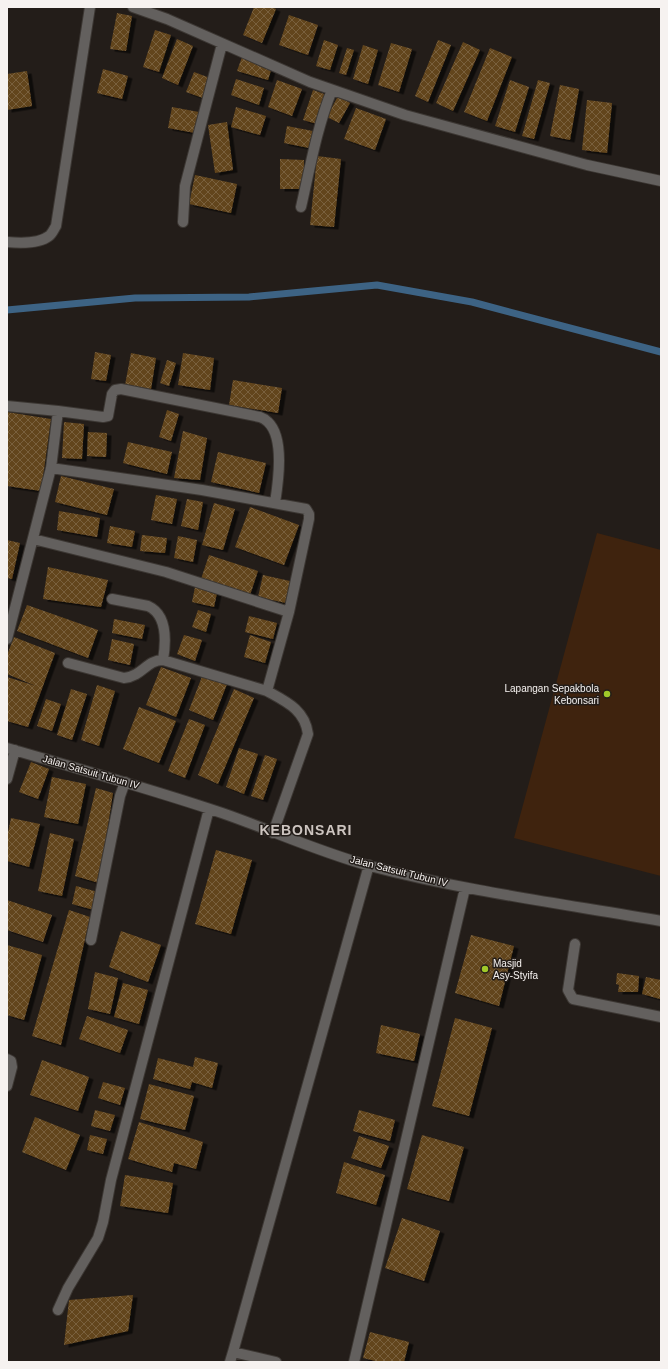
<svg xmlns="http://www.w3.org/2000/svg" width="668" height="1369" viewBox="0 0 668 1369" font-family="Helvetica,sans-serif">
<defs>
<pattern id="building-cross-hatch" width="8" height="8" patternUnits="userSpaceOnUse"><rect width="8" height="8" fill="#62451d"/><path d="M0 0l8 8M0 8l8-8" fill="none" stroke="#79603e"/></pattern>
<filter id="shadow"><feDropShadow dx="4.5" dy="2.5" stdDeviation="0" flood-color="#0009"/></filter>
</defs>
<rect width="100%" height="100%" fill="#231d19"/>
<path fill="#3f230e" d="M597,533L661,550V876L514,838Z"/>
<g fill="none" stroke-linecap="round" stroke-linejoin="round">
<path stroke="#3d6384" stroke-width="7" d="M7,310L135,298L249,297L377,285L472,302L661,352"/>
</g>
<path fill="url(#building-cross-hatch)" filter="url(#shadow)" d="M254,7H271L276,9L262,43L243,35Z
M117,13L132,16L126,51L110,49Z
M289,15L318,25L308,55L279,45Z
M155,30L171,35L159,72L143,67Z
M177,39L193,46L178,85L162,78Z
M324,40L338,45L330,70L316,66Z
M438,40L451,45L428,102L415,96Z
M463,42L480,50L453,111L436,103Z
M391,43L412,49L399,92L378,85Z
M363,45L378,50L368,84L353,79Z
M347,48L354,50L346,75L339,73Z
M490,48L512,57L487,121L464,112Z
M242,57L272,67L268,80L237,71Z
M103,69L128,76L122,99L97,93Z
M27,71L32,106L7,110V74Z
M194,72L210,78L203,98L186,92Z
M236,79L264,88L259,105L231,95Z
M277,80L302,89L292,116L268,107Z
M510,80L529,87L515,132L495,126Z
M538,80L550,83L534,139L522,136Z
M560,85L579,89L570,140L550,136Z
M313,90L327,95L317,124L303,120Z
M338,96L350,103L339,123L327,117Z
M587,100L612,103L607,153L582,150Z
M172,107L199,112L195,133L168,128Z
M236,107L266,116L260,135L231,127Z
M356,108L386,119L375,150L344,139Z
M227,122L233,170L215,173L208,125Z
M287,126L313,131L309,148L284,143Z
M317,156L341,159L334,227L310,225Z
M280,159L304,160V189H280Z
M195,175L237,184L231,213L189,204Z
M95,352L111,355L106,381L91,379Z
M131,353L156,358L151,389L125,385Z
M183,353L214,358L210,390L178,385Z
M167,360L176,363L169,386L160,383Z
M233,380L282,388L278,413L229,405Z
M167,410L179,414L171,441L159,437Z
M7,412L51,419L41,491L7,486Z
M64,422L84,424L82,459L62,458Z
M183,431L207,438L200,480L174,478Z
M88,432L107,433L106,457L87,456Z
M128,442L172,452L167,474L123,463Z
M218,452L266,463L259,493L211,482Z
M61,476L114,489L107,515L55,502Z
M156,495L177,499L172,524L151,520Z
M187,499L203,502L198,530L181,526Z
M214,503L235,509L223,550L202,545Z
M250,507L299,525L284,565L235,547Z
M59,511L100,518L97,537L57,530Z
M110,526L135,531L132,547L107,543Z
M142,535L167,538L165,553L140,551Z
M178,536L197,540L193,562L174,558Z
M7,540L20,543L12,579L7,578Z
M209,555L258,571L250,595L201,579Z
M48,567L108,580L101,607L43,599Z
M263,575L290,581L286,603L258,597Z
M195,587L217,593L214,607L192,602Z
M27,605L98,630L88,658L17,631Z
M198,610L211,614L206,632L192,627Z
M249,616L277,623L273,639L245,632Z
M114,619L145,625L142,639L112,633Z
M184,635L202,640L195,661L177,654Z
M250,635L271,642L265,663L244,657Z
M14,637L55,653L28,727L7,721V677L36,686L7,674V655Z
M112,639L134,644L130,665L108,660Z
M161,667L191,678L176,717L146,705Z
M203,674L227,684L213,720L189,710Z
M97,685L115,691L99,746L81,740Z
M71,689L87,694L72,740L57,735Z
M234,689L254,698L218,784L198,775Z
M46,699L61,704L52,731L37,726Z
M139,707L176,721L159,763L123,749Z
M189,719L205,725L185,778L168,771Z
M239,748L258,754L244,794L226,787Z
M265,755L277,759L263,800L251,796Z
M31,762L49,769L38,799L19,792Z
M52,777L86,784L78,824L44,817Z
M96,788L113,793L99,883L75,876Z
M11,818L40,824L29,867L7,861V837Z
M50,833L74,839L62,896L38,891Z
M216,850L252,860L231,934L195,924Z
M76,886L98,892L94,910L72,904Z
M7,900L52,915L43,942L7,930Z
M69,910L90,917L61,1045L32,1036Z
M121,931L161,945L148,982L109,967Z
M471,935L514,946L499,1006L455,993Z
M7,945L42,955L24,1020L7,1015Z
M95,972L118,978L110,1014L88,1009Z
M617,973L639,976L638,992H618L619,985L616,984Z
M646,977L661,980L660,999L642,994Z
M123,983L148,990L139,1024L114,1017Z
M87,1016L128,1030L120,1053L79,1039Z
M455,1018L492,1028L469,1116L432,1106Z
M381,1025L420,1034L414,1061L376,1053Z
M195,1057L218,1063L212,1088L192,1082L190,1089L153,1079L158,1058L193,1067Z
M42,1060L89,1077L78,1111L30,1095Z
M103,1082L125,1088L120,1105L98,1098Z
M149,1084L194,1096L185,1130L140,1119Z
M95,1110L115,1115L110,1131L91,1126Z
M359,1110L395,1120L390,1141L353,1131Z
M35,1117L80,1135L66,1170L22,1152Z
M139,1122L203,1142L196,1169L174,1163L172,1172L128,1159Z
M90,1135L107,1139L103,1154L87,1150Z
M422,1135L464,1147L449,1201L407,1189Z
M359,1136L389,1146L381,1168L351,1158Z
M344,1162L385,1175L376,1205L336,1193Z
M125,1175L173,1183L168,1213L120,1206Z
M402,1218L440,1231L424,1281L385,1268Z
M133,1295L128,1331L64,1345L69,1300Z
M370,1332L409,1342L404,1362H380L363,1358Z"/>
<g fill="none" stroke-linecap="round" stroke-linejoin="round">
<defs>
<path id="minor" d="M133,7L167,19L310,82L405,115L587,165L661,181
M301,207C310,168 317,127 332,90
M183,222L185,186L222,44
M7,242C18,243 39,244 49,236C52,234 54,229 56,226L90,7
M7,406L58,411
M51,468L202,490L306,509L309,514V519L289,612L267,691
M33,539L166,572L289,612
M112,599L148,606C168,615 166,642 163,660
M7,639L51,468L58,411L103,417L108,416L112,394L115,390L121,389L260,417C263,418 266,420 268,422C285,438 278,483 275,503
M68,663L124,678C143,676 146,660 163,660L267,691C287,702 305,710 308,734L273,833
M7,748C79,769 151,789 222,813C271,830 319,852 370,866C465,891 564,904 661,921
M7,779L15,750
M91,940L120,796L125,782
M575,944L568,990L573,999L661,1017
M7,1059L11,1061L12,1067L7,1086
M58,1310L68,1288L98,1238L103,1222L111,1180L209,809
M233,1352L369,865
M230,1362L233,1352L276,1362
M354,1362L465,888"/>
</defs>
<use href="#minor" stroke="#3c3733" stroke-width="12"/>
<use href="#minor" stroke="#63605e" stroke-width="10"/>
</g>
<g fill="#a1c929" stroke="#231d19" stroke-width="1.5">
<circle cx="607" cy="694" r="4"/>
<circle cx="485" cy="969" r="4"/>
</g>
<g text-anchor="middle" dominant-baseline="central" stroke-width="3" stroke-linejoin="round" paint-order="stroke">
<g font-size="10" fill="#f6f2f0" stroke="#231d19" text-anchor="end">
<text x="599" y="688">Lapangan Sepakbola<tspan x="599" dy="12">Kebonsari</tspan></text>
<text x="493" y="963" text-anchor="start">Masjid<tspan x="493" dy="12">Asy-Styifa</tspan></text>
</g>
<g font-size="10" fill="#f6f2f0" stroke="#231d19">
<text transform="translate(91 772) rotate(16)">Jalan Satsuit Tubun IV</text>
<text transform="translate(399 871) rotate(14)">Jalan Satsuit Tubun IV</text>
</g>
<g font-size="14" font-weight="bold" letter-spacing="1" fill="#cdc5c0" stroke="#231d19">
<text x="306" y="830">KEBONSARI</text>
</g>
</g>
<rect width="668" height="1369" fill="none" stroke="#f6f2f0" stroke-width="16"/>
</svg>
